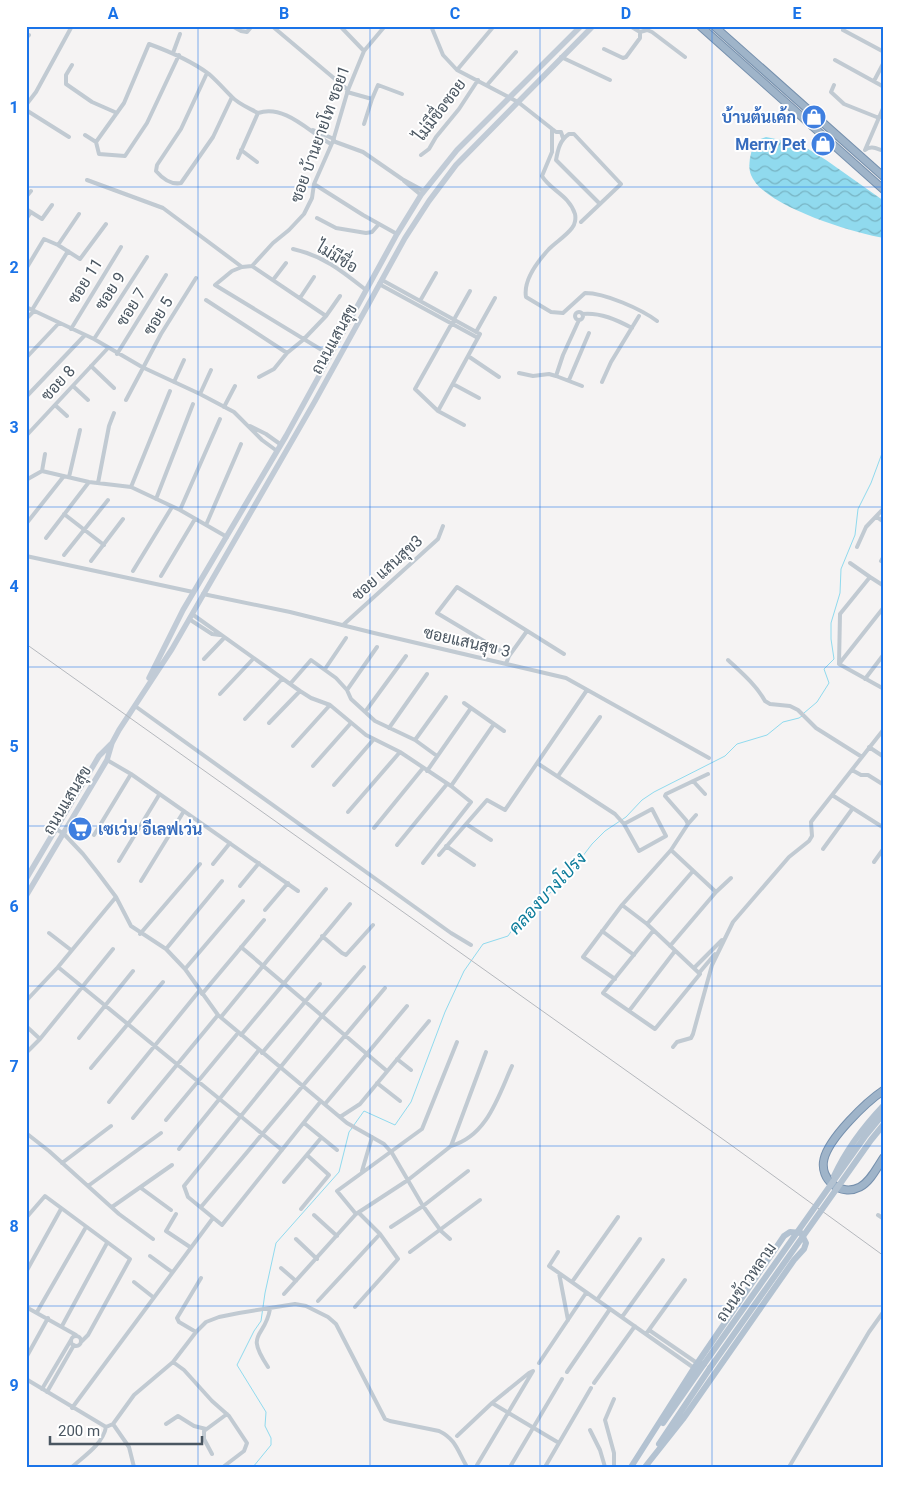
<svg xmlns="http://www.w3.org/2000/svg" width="910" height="1493" viewBox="0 0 910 1493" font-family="Roboto,Sarabun,sans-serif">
<defs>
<pattern id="water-waves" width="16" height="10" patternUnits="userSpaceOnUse" patternTransform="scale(1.25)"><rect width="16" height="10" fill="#90daee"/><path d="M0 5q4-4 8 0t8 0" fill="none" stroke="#78b4c4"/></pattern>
</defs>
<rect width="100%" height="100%" fill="#f5f3f3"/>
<path fill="url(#water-waves)" d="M766,137L800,144L826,160L884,201V238C853,233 763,206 751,175C747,164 751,152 755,141Z"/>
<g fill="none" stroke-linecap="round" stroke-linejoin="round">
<path stroke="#90daee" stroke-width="1" d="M804,713L817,702L829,683L824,669L834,659L831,639V623L840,593L841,569L855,535L858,509L871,483L884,448
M354,1125L364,1111L395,1125L411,1102L445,1012L464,971L483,944L508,936L519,920L536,902L553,891L569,874L592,844L605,831L626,817L642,800L654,792L725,756L737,744L767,735L783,722L799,718L802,716
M253,1467L271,1445V1438L265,1426L266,1412L237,1365L254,1331L261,1321L265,1293L276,1243L339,1172L349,1132L352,1128"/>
<defs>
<path id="trunk" d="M700,26L884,190
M714,26L884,177
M884,1090C866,1102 829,1138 824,1159C819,1180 841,1197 860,1187C871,1181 877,1167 884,1157"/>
</defs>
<use href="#trunk" stroke="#7690ad" stroke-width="9"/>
<path stroke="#c1cad2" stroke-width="4" d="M232,26L241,31L247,32L252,26
M272,26L348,90
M340,26L364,51
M431,26L443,55L457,70L518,102L556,132H561L563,138
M843,30L884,52
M640,32L647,30L652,32L685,57
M26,38L29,35
M604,49L623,58L626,57L640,38V32L630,26
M173,53L180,34
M561,57L610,80
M835,60L884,87
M72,65L66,75V84L92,102L117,113
M457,70L494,26
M207,73L181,129L157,165L156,171C162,178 171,185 181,183L213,137L232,97
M874,81L884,62
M487,85L516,52
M834,85L831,92L844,104L879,118
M347,92L372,99L364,124
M372,99L378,85L402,94
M26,105L36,92L72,26
M26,110L69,137
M552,129V152L542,176C550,190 569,195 575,214C576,218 575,225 572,228C566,236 556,242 549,249C538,261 523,280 526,297L551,312L563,313L585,293C605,293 641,309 657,321
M313,130L334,139
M85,135L96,142L99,154L125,156L147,123L179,55
M333,141L363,152L402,179L424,191
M96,142L124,103L149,44C171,52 190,60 209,74C217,81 224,89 231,96C238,104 249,108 258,113C285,104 309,132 331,144
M241,150L257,162
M865,150L884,106
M865,150C871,145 877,149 884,151
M421,155L429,149L436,137L459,109L478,80
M238,158L258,113
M87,180L163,208L242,267L252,266L326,316
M404,181L421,195
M314,184L363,215L397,234
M26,197L31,191
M26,209L42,219L52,205
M317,218L336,228L366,233L372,232L379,224
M26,219L31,212
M581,222L621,184L574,134H569C560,140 558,149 556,160L600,204
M58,245L79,214
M293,249C324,256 342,271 366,290
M252,266L273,243L289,230L304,214L312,198L314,184L333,141L348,90L364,51L385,26
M242,267L232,271L215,285L330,355
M26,269L44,239L58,245L80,259L106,224
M273,280L286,263
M382,280L480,334L438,411
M379,284L478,338
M300,298L314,277
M206,300L287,353
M420,301L436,273
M26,307L94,339L142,367L200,394L234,412L262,440L277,451
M32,310L68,251
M575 316a4 4 0 1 1 8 0a4 4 0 1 1-8 0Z
M582,314C600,312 617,320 632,328
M26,319L34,311
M71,329L121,247
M476,332L495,298
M94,339L147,257
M117,354L166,275
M468,356L499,377
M26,358L59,323
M91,366L114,388
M519,373L533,376L549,374L556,376L563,355L579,320
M556,376L582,386
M259,377L274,369L287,353L303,340L326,316L340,296
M569,380L589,333
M174,382L184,360
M602,382L611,362L639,316
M453,384L479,398
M73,386L88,400
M200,394L211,370
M26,397L85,335
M126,400L161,334L196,278
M55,405L67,416
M224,407L235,386
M464,425L438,411L415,389L470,291
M250,426L266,434L280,444
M26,436L108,348
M42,471L45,454
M69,477L80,430
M26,480L42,471L89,482L131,487L180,510L227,537
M98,483L109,426L114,413
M131,487L170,391
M156,499L193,404
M180,510L220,419
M64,514L104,545
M877,517L884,522
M26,524L64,476
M206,525L241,444
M46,538L89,482
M857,547L866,527L884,508
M64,555L108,500
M26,556L193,592
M91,561L123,519
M881,561L884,556
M850,563L870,577
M133,571L172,507
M161,576L195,519
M884,586L870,577L840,614L839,664L884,689
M203,594L290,612L374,633L566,678L709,758
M192,614L300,691L311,698L330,705L366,735L400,752L451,786L471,802L423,863
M189,619L212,634L220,635
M343,625L438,539L443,526
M509,656L437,613L457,587L564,654
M204,659L224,638
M728,660C742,673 756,685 765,701L770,704L790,706L798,710L816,728L862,757
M506,664L509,656L527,631
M839,664L884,607
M325,669L346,638
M865,679L884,654
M290,684L311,660L336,678L347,690L351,699L375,721L415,740L437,756
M347,690L377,647
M220,694L253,659
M464,703L504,731
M135,706L451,933L471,945
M365,712L406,656
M245,719L282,679
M269,723L300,691
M389,728L427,674
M415,740L446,697
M293,746L330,705
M869,747L884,757
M107,760L131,774L298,891
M537,763L615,814L624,824
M313,766L351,723
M852,770L861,775H868L884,785
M427,771L471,708
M558,776L600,717
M693,781L705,794
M334,785L374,739
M451,786L494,724
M832,795L884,828
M652,809L666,836L639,851L624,824Z
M348,812L400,752
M466,824L491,840
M688,824L696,815
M374,828L423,768
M56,829L64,834L83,854L98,873L116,897L131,926L166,949L185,969L218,1015L347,1123L384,1144L392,1153L423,1206L441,1231L450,1239
M94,835L131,774
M397,845L447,784
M446,846L474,865
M823,849L853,808
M671,850L716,892
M439,855L487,800L505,810L587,690
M119,861L159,795
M874,862L884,848
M213,864L230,843
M141,881L184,811
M240,886L259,863
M622,905L647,924L700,974L655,1029L603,993L653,931
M265,910L288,883
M647,924L693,871
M602,931L634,955
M49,933L71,950
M140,934L200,864
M322,936L342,953L346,955L373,925
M670,946L716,892L731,878
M241,947L387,1071
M166,949L222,881
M58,967L282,1150
M694,968L722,940
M185,969L243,901
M699,973L715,954
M615,979L583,957L622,905L671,850L688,824L686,820L665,796L666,794L708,774
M202,994L264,920
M26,1001L58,967L116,897
M629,1011L675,951
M221,1017L326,889
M26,1026L40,1039
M241,1035L350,904
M79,1038L133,971
M673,1047L677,1042L691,1038L693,1034L712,965L733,922L789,857L809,841L812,836L811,822L814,818L884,729
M26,1053L40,1039L113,949
M262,1053L320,984
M397,1059L411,1070
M91,1068L163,982
M377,1083L400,1101
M321,1101L222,1225L188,1197L184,1186L322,1016L364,967
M109,1102L200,990
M325,1104L407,1006
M340,1117L360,1104L429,1021
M133,1118L218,1015
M166,1120L238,1033
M304,1123L337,1150
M26,1133L49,1151L119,1214L153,1239
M451,1146C487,1136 498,1097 512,1066
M179,1149L259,1050
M62,1163L111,1126
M362,1171L372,1137
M284,1182L321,1138
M88,1186L161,1133
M141,1188L171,1210
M112,1207L172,1165
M201,1207L385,988
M301,1209L329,1175L308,1156
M176,1214L166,1231L190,1247
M356,1214L337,1191L422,1129L457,1042
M314,1215L337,1236
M878,1215L884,1219
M26,1218L45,1196L130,1259L88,1335L82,1341
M391,1227L423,1206L468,1171
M296,1239L317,1259
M410,1252L480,1200
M558,1252L549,1266L694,1368
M150,1256L172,1272
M281,1268L296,1281
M26,1272L61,1209
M559,1273L568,1320
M134,1282L153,1297
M572,1282L618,1217
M284,1294L356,1214L408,1180L451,1146L486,1052
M597,1300L640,1239
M318,1301L380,1234
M26,1307L76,1335
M355,1307L398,1259L380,1234L359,1213
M37,1312L86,1227
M622,1317L663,1260
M62,1326L107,1243
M649,1330L697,1363
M196,1332L179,1322L177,1318L201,1278
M646,1334L685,1280
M71 1341a5 5 0 1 1 10 0a5 5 0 1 1-10 0Z
M27,1356L48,1318
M173,1362L184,1370L212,1401L229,1416L247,1443L244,1451L223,1467
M539,1363L586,1293
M268,1367C244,1331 265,1339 270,1309
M567,1372L610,1309
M26,1379L106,1427
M594,1383L635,1326
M42,1389L71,1340
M47,1392L74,1345
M492,1403L559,1443
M72,1408L213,1218
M113,1424L129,1447L134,1467
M166,1424L178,1416L194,1426L206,1429
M106,1427L113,1424L134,1395L173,1362L196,1332L206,1322L219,1317L239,1313L295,1304L306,1306L328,1317L336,1324L385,1419L390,1421L439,1431C456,1439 458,1452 467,1467
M590,1430L600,1450L605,1467
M457,1436L492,1403L529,1373L533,1371L477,1465
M212,1454L204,1439V1431L227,1414
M72,1467C84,1456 103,1444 106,1427
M510,1467L562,1379
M545,1467L591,1388
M614,1467V1453L605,1420L614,1399
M789,1467L869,1332L884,1311"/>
<path stroke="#c1cbd6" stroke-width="5.5" d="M149,678L183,610L286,436L397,234L421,195L457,150L581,26
M26,879L99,756L111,744
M26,896L107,760L112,743L119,730L172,649L315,401L405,238L429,201L456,165L593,26"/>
<path stroke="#b3c2d1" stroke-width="6" d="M663,1423L704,1364
M659,1444L710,1368
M631,1467L694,1368L784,1236L790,1232L801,1233L806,1243L804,1249L794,1260L683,1419L645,1467"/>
<use href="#trunk" stroke="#9fb4c9" stroke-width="7"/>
<path stroke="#b5b8bd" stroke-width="1" d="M26,644L731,1145L884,1256"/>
<path stroke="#b3c2d1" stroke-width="6" d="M834,1176C846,1150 864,1126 884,1105
M704,1364L866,1135L884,1113
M710,1368L871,1140L884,1124"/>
</g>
<path fill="none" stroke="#1a73e8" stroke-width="1" stroke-opacity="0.55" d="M198,26V1467M370,26V1467M540,26V1467M712,26V1467M26,187H884M26,347H884M26,507H884M26,667H884M26,826H884M26,986H884M26,1146H884M26,1306H884"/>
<defs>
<symbol id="shop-disc" viewBox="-11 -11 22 22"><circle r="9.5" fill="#3f7fe0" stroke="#fff"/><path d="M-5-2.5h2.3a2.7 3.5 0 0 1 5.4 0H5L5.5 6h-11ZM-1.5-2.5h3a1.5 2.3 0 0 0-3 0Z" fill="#fff"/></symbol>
<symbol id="supermarket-disc" viewBox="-11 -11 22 22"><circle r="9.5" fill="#3f7fe0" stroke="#fff"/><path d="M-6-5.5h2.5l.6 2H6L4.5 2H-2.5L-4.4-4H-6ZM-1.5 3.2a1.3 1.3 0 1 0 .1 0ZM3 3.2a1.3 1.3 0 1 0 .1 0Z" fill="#fff"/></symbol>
</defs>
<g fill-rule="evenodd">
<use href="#shop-disc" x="800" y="103" width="28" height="28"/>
<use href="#shop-disc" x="809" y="130" width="28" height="28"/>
<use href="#supermarket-disc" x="66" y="815" width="28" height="28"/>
</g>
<g text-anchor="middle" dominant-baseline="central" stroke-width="4" stroke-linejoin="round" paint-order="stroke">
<g font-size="16" fill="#4a5661" stroke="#fff">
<text transform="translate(440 110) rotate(-53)">ไม่มีชื่อซอย</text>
<text transform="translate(320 134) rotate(-70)">ซอย บ้านยายโท ซอย1</text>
<text transform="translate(337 257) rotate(31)">ไม่มีชื่อ</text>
<text transform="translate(85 281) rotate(-58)">ซอย 11</text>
<text transform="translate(110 291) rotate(-57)">ซอย 9</text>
<text transform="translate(131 307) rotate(-58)">ซอย 7</text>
<text transform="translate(158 316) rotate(-59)">ซอย 5</text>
<text transform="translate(334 339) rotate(-61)">ถนนแสนสุข</text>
<text transform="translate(58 383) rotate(-47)">ซอย 8</text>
<text transform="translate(387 568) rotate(-42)">ซอย แสนสุข3</text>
<text transform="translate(467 642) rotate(13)">ซอยแสนสุข 3</text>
<text transform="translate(67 800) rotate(-59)">ถนนแสนสุข</text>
<text transform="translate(746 1282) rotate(-55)">ถนนข้าวหลาม</text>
</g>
<g font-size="16" font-weight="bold" fill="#366cbe" stroke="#fff" text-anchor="end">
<text x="796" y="117">บ้านต้นเค้ก</text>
<text x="806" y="144">Merry Pet</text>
<text x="98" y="829" text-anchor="start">เซเว่น อีเลฟเว่น</text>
</g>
<g font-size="18" font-style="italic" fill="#0c7c9b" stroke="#fff">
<text transform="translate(547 893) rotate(-47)">คลองบางโปรง</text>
</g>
</g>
<rect width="910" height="1493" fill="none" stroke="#ffffff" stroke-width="55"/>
<path d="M50 1436v8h152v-8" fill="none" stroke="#4a5661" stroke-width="2.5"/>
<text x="58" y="1436" font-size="15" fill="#4a5661" stroke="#ffffff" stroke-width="4" paint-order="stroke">200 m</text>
<rect x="28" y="28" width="854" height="1438" fill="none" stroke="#1a73e8" stroke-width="2"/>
<g font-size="16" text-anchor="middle" font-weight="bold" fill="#1a73e8">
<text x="113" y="19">A</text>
<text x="284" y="19">B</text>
<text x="455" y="19">C</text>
<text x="626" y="19">D</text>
<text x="797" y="19">E</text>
<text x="14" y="113">1</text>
<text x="14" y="273">2</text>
<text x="14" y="433">3</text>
<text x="14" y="592">4</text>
<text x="14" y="752">5</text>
<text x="14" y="912">6</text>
<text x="14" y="1072">7</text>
<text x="14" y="1232">8</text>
<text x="14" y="1391">9</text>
</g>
</svg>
